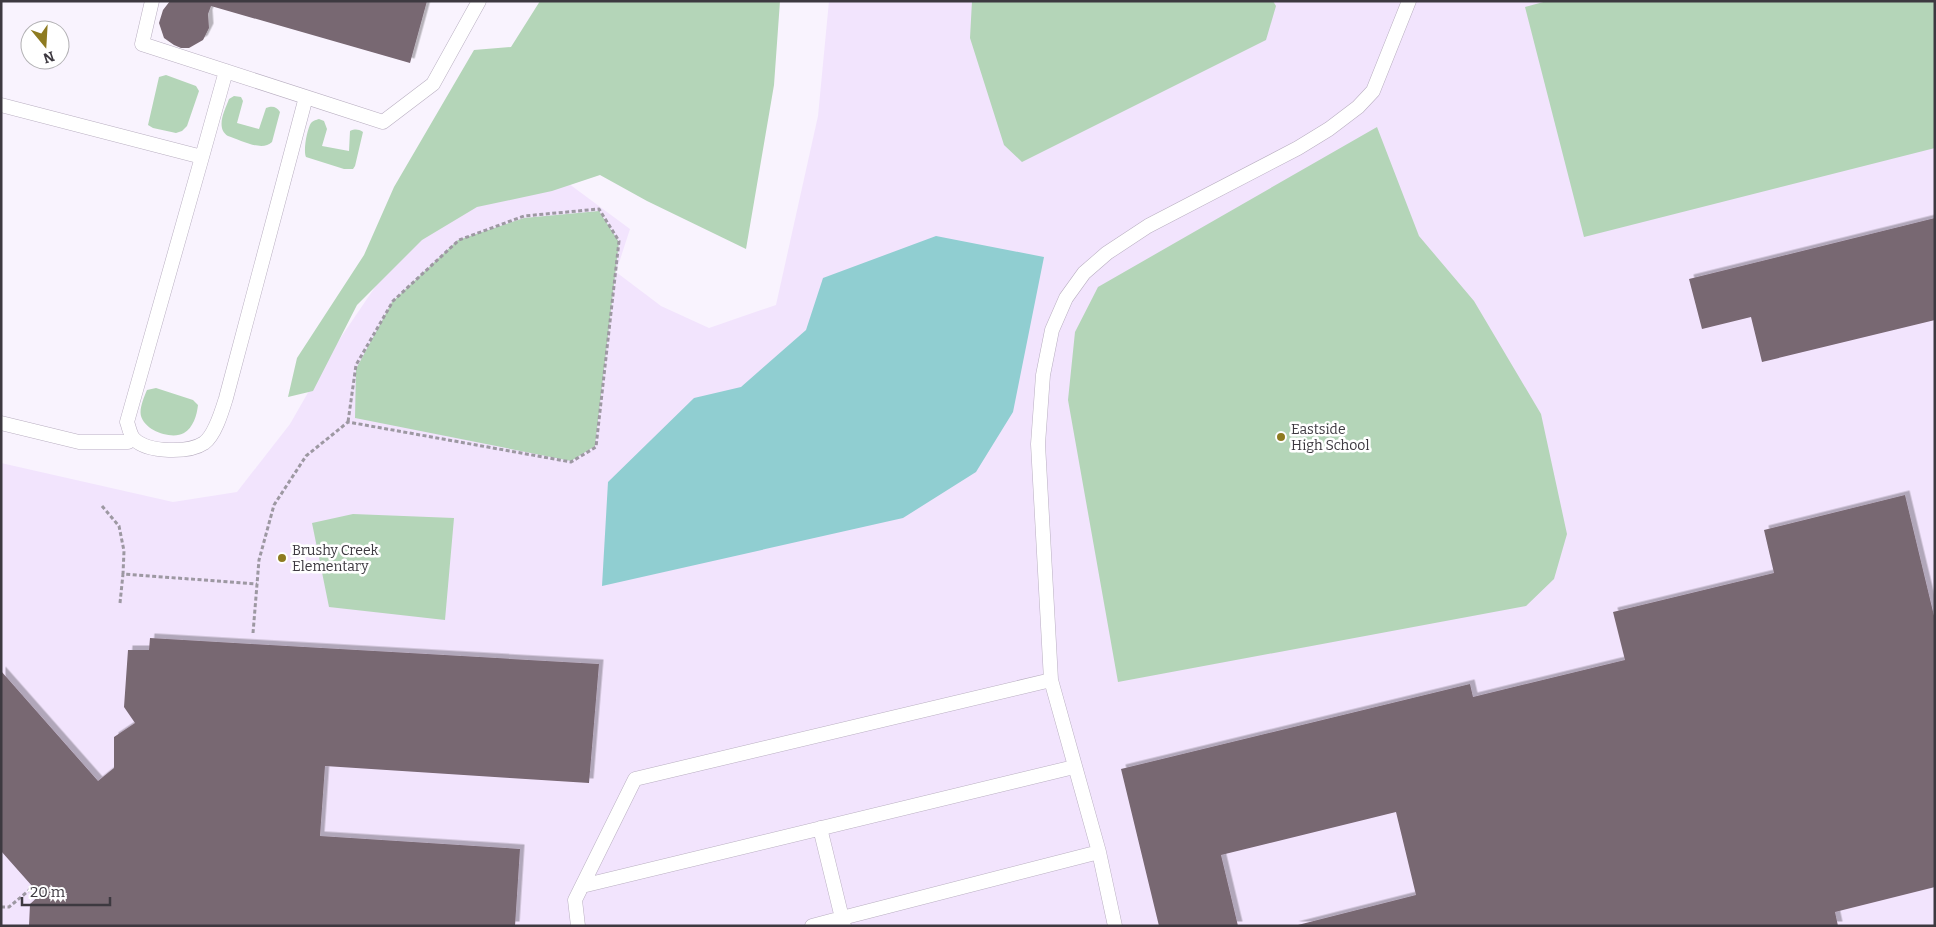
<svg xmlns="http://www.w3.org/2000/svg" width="1936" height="927" viewBox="0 0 1936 927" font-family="Bitter,serif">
<defs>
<filter id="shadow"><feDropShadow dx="4.5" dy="-4.5" stdDeviation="0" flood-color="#0004"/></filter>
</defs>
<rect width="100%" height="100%" fill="#f9f3fe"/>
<path fill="#f2e4fd" d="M829,1H1935V926H1V463L173,502L237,492L290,424L333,349L413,231L557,175L630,229L616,272L661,306L709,328L776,305L818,116Z"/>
<path fill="#b4d5b8" d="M540,1H780L774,85L746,249L647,201L600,175L552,191L477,207L422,240L357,305L313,391L288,397L297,358L364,255L394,187L474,50L511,47Z
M972,1H1273L1276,6L1266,40L1022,162L1004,145L970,38Z
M1547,1H1935V148L1584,237L1525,7Z
M166,75L196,86L199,91L187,126L182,131L176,133L153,128L148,125L159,77Z
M234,96L241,97L243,101L237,123L259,129L266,108C272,106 276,106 280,112L272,142C262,152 240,140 228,136C215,128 225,110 229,99Z
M319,119L324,121L327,129L322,146L349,151L350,131C355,129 358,129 363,132L355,166L353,169H344L306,157C303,151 307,129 311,123C314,120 316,120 319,119Z
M1377,127L1419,236L1474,301L1541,414L1567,534L1554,579L1526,606L1118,682L1068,400L1075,332L1098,287Z
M599,211L619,242L595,446L571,461L355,418L356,369L392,302L458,240L524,218Z
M156,388L193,400L198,405C197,415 193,428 184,433C172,440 145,431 141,416C139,409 144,397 147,390Z
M353,514L454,518L445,620L329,607L312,523Z"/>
<path fill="#90ced1" d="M936,236L1044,257L1013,412L976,472L903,518L602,586L608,482L694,398L741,387L806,330L823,278Z"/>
<path fill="#786772" filter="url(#shadow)" d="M170,1H427L410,63L211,6L208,14L209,28L203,40L189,48H181L174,45L164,38L159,23L163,10Z
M1935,218V320L1762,362L1751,317L1702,329L1689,279Z
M1905,495L1935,620V887L1835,912L1838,926H1294L1416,895L1396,812L1221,855L1238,926H1159L1121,769L1470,684L1473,697L1625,660L1613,612L1774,573L1764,530Z
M150,638L599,664L589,783L325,766L320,836L520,849L515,926H29L30,904L40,895L1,851V671L98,781L114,768V737L135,723L124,707L128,650H149Z"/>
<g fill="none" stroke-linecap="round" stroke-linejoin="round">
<defs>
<path id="lane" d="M152,1L142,44L383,122L433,84L479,1
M1,105L202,157L127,422C129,427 130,435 134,439C148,453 189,453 204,443C215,435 222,411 226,398L306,97
M202,157L226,71
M1,423L79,442H128L133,439
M1051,680L1038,444L1043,375L1052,330L1066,298L1084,273L1107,253L1148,226L1298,148L1329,129L1358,107L1373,91L1409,1
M582,886L1074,767
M578,926L575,900L635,779L1051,680L1099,852
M812,926L842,918L820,828
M844,926L842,918L1099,852L1115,926"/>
</defs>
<use href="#lane" stroke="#b9afc1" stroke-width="15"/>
<path stroke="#9d98a2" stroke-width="3" stroke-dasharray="4 2.5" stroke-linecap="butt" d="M102,506L119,526L124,551L123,574L257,584
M120,603L123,574
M253,633L259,560L274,505L306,456L348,422L571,462L596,447L619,241L599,209L524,216L459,240L393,301L356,365L348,422
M1,907H9L33,887"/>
<use href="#lane" stroke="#fff" stroke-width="14"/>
</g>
<g fill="#8e7b21" stroke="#fff" stroke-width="2">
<circle cx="1281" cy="437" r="5"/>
<circle cx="282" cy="558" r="5"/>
</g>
<g text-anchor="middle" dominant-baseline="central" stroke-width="5" stroke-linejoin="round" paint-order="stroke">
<g font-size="14" fill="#3d3940" stroke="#fff" text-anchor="start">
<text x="1291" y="429">Eastside<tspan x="1291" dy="16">High School</tspan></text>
<text x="292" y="550">Brushy Creek<tspan x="292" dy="16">Elementary</tspan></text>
</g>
</g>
<rect width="1936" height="927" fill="none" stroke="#3d3940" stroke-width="5"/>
<g transform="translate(45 45) rotate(162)"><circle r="24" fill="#ffffff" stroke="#b1b0b3"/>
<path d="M0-4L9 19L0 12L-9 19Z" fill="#8e7b21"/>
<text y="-8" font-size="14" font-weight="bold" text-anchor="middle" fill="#3d3940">N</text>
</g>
<path d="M22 897v8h88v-8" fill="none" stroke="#3d3940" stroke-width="2.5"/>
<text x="30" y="897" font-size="15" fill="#3d3940" stroke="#ffffff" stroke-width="4" paint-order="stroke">20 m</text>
</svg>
